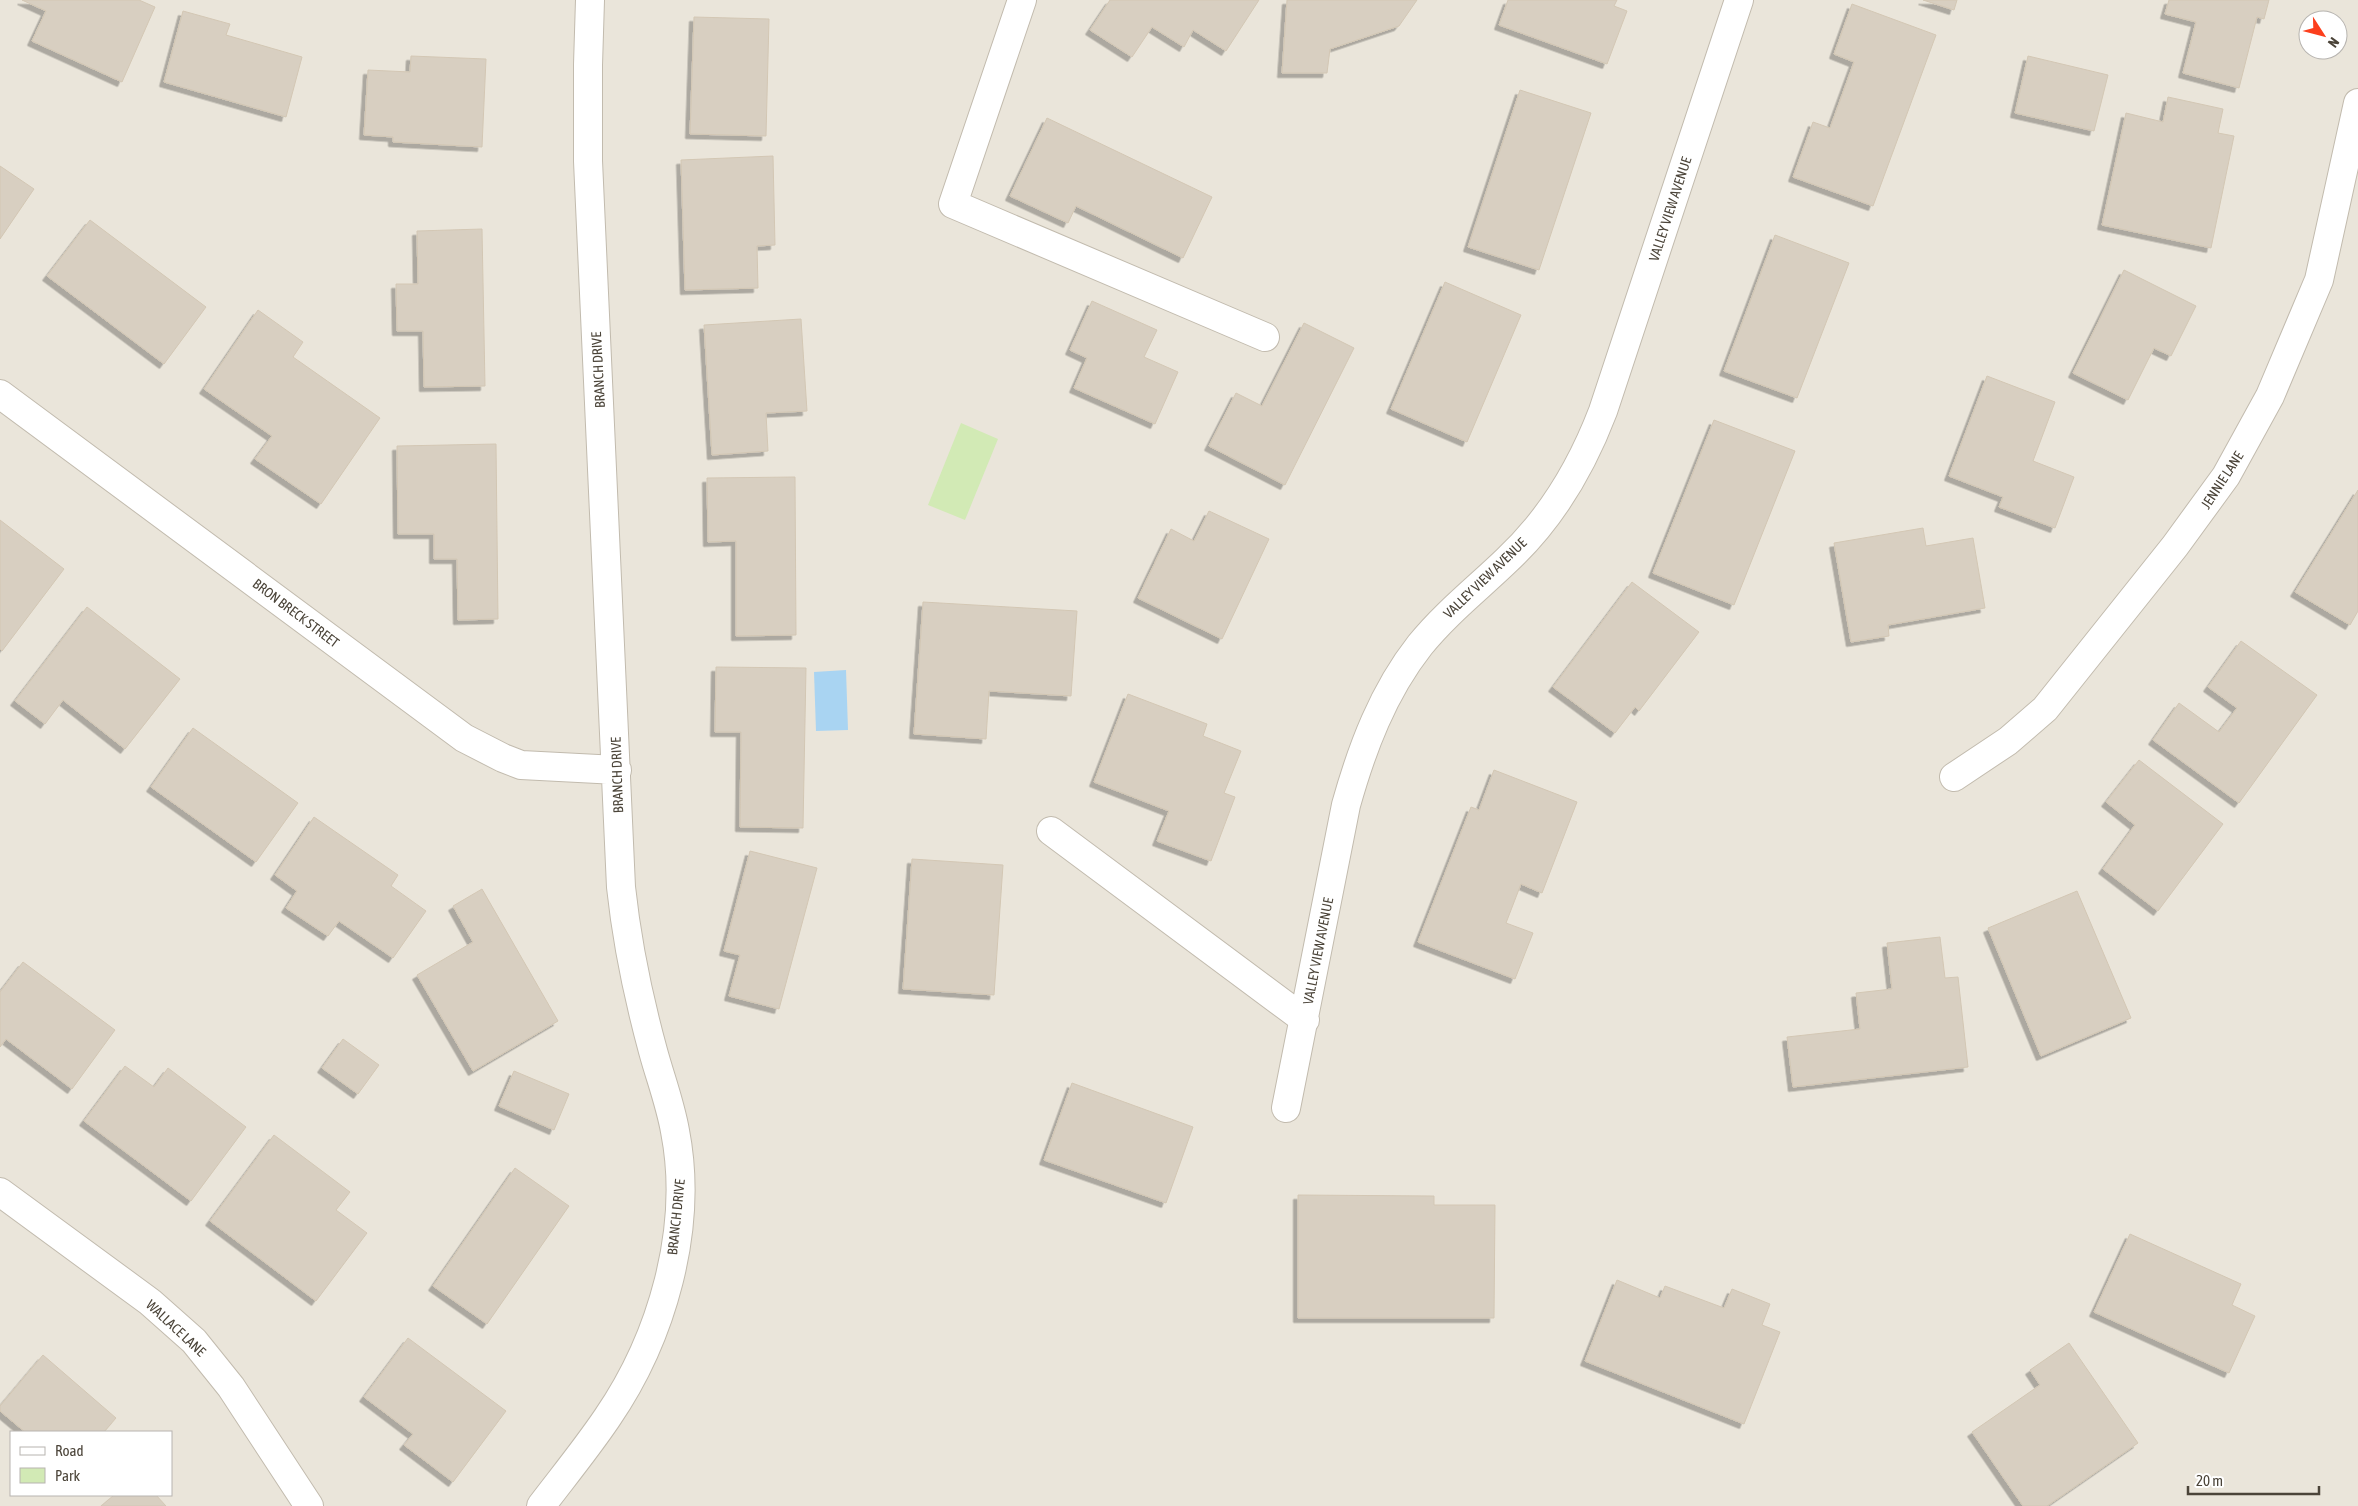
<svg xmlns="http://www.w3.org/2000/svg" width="2358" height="1506" viewBox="0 0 2358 1506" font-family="'Asap Condensed',sans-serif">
<defs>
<filter id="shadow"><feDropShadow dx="-4.5" dy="4.5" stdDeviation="0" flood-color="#0004"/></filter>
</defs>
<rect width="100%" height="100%" fill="#f6f3ec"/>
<path fill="#eae5da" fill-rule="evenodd" d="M0,0H2358V1506H0ZM2308,20H2338V50H2308ZM11,1432H171V1495H11Z"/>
<path fill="#d2eab5" d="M961,423L998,439L965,520L928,505Z"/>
<path fill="#a9d4f2" d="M846,670L848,730L816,731L814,672Z"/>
<path fill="#d8cfc1" stroke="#d3c7b4" filter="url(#shadow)" d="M22,0H139L155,7L122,82L32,41L46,11Z
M1110,0H1259L1226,51L1193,30L1184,47L1152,27L1132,57L1090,30Z
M1287,0H1417L1399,26L1330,49L1327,73H1282Z
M1508,0H1617L1614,6L1627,11L1607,64L1499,25Z
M1923,0H1957L1954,10Z
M2169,0H2269L2264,19L2257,17L2239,88L2183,73L2196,22L2165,14Z
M1852,4L1936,35L1873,206L1793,177L1813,122L1830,128L1854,62L1834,54Z
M183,11L230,24L226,35L302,57L286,117L164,82Z
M694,17L769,19L766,136L690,134Z
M411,56L486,59L482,147L393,142V137L364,135L368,70L410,72Z
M2028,56L2108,75L2094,131L2015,113Z
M1520,90L1591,113L1539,270L1468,247Z
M2168,97L2223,109L2218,133L2234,136L2211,248L2102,225L2126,113L2163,122Z
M1047,118L1212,197L1183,258L1076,206L1068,223L1010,196Z
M773,156L775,245L757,246L758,288L685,290L681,160Z
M0,166L34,189L0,239Z
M90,220L206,307L164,364L47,276Z
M482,229L485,386L424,387L423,331H397L396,284H418L417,231Z
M1775,235L1849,263L1797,398L1724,371Z
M2124,270L2196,306L2171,356L2154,348L2128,400L2073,373Z
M1445,282L1521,315L1467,442L1391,409Z
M1092,301L1157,330L1144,357L1178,372L1155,424L1074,388L1087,358L1070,350Z
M258,310L303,342L293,357L380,418L321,504L255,459L272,436L204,389Z
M801,319L807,411L766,413L768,451L712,455L704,325Z
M1304,323L1354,348L1285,485L1209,446L1236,393L1262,406Z
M1987,376L2055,402L2033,461L2074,477L2055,528L1999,507L2003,497L1949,476Z
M1714,420L1795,451L1734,605L1653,573Z
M496,444L498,619L458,620L457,559H434V534H398L397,446Z
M795,477L796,635L736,636V541L708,542L707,478Z
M2358,490V611L2350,625L2295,592Z
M1209,511L1269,539L1222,639L1138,598L1171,529L1194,541Z
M0,520L64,569L2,651L0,649Z
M1923,528L1926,546L1973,538L1985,608L1888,625L1889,636L1851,642L1834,543Z
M1632,582L1699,632L1639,711L1635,707L1615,733L1553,687Z
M923,602L1077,611L1071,696L989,691L986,739L914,734Z
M87,607L180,679L125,749L63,700L45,724L15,701Z
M2241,641L2317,695L2239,803L2153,740L2179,703L2219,732L2237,708L2208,687Z
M716,667L806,668L803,828L740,827L741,732H715Z
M1128,694L1207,724L1203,736L1241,751L1224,793L1235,797L1211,861L1157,841L1169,811L1094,782Z
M193,728L298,803L256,862L151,787Z
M2139,760L2223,824L2158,911L2103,869L2135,825L2106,802Z
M1494,770L1577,802L1542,893L1521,884L1506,923L1533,933L1515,979L1418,942L1471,807L1479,810Z
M314,817L398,875L391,886L426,911L393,958L339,921L328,936L286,908L297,891L275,875Z
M750,851L817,868L779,1009L729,996L740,955L724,951Z
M912,859L1003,865L994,995L903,989Z
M482,889L558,1021L473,1071L417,975L473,942L453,906Z
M2077,891L2131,1018L2041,1056L1988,928Z
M1940,937L1945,978L1958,977L1968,1067L1793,1087L1787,1037L1860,1029L1856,993L1892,989L1887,943Z
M23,962L115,1030L72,1089L6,1039L0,1047V992Z
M343,1039L379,1065L358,1094L322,1068Z
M125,1066L154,1087L168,1068L246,1127L191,1201L84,1121Z
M514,1071L569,1094L554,1130L499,1106Z
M1072,1083L1193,1127L1166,1203L1044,1160Z
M274,1135L350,1192L336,1210L367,1233L316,1301L210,1221Z
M515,1168L569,1206L487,1324L433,1286Z
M1298,1195L1434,1196V1205H1495L1494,1318H1298Z
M2130,1234L2241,1284L2232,1305L2255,1316L2229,1373L2094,1312Z
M1617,1280L1660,1298L1665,1286L1724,1308L1732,1289L1770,1304L1762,1325L1780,1332L1744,1424L1585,1361Z
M408,1338L506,1411L453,1482L404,1445L413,1434L364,1397Z
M2069,1343L2138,1443L2047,1506H2023L1972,1432L2040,1385L2030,1370Z
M43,1355L116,1418L104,1432H25L0,1411V1406Z
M114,1495H156L166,1506H101Z"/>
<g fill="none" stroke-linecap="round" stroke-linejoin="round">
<defs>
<path id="minor" d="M1022,0L953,204L1265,337
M0,394L464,738L503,758L521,765L617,770
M1954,777L2008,741L2045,709L2175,546L2226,476L2270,396L2319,280L2358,103
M1051,831L1305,1020
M1286,1108L1346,805C1362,748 1383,692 1420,645C1446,613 1478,588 1507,560C1551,519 1582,466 1603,411L1739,0
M0,1192L150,1302L194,1341L231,1387L309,1506
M541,1506C563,1477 586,1449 607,1418C662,1338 694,1228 675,1131C670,1103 660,1077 653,1051C638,996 627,943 621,887L588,161V65L590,0"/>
</defs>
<use href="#minor" stroke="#c2bbae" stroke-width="30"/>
<use href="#minor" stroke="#fff" stroke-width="28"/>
</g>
<g text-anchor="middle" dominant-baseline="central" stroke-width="5" stroke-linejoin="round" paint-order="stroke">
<g font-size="14" fill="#4b4439" stroke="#fff">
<text transform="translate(1670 209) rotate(-72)">VALLEY VIEW AVENUE</text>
<text transform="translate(598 370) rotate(-93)">BRANCH DRIVE</text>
<text transform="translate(2222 480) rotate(-57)">JENNIE LANE</text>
<text transform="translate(1485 578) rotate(-44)">VALLEY VIEW AVENUE</text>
<text transform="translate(296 613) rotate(37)">BRON BRECK STREET</text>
<text transform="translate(617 775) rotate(-92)">BRANCH DRIVE</text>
<text transform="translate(1318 951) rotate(-79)">VALLEY VIEW AVENUE</text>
<text transform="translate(676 1217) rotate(-84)">BRANCH DRIVE</text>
<text transform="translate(176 1328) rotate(43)">WALLACE LANE</text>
</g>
</g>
<rect x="10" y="1431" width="162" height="65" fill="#ffffff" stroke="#b7b4b0"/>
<rect x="20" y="1447" width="25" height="8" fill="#ffffff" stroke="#b7b4b0"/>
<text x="55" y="1456" font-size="15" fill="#4b4439">Road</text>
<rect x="20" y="1468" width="25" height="15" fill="#d2eab5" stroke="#b7b4b0"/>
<text x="55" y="1481" font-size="15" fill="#4b4439">Park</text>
<g transform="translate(2323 35) rotate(126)"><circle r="24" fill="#ffffff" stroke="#b7b4b0"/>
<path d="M0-4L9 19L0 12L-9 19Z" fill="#fc3f1d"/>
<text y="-8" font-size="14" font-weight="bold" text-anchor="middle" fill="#4b4439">N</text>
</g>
<path d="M2188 1486v8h131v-8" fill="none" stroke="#4b4439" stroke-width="2.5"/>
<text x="2196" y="1486" font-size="15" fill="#4b4439" stroke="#ffffff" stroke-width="4" paint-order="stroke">20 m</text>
</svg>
